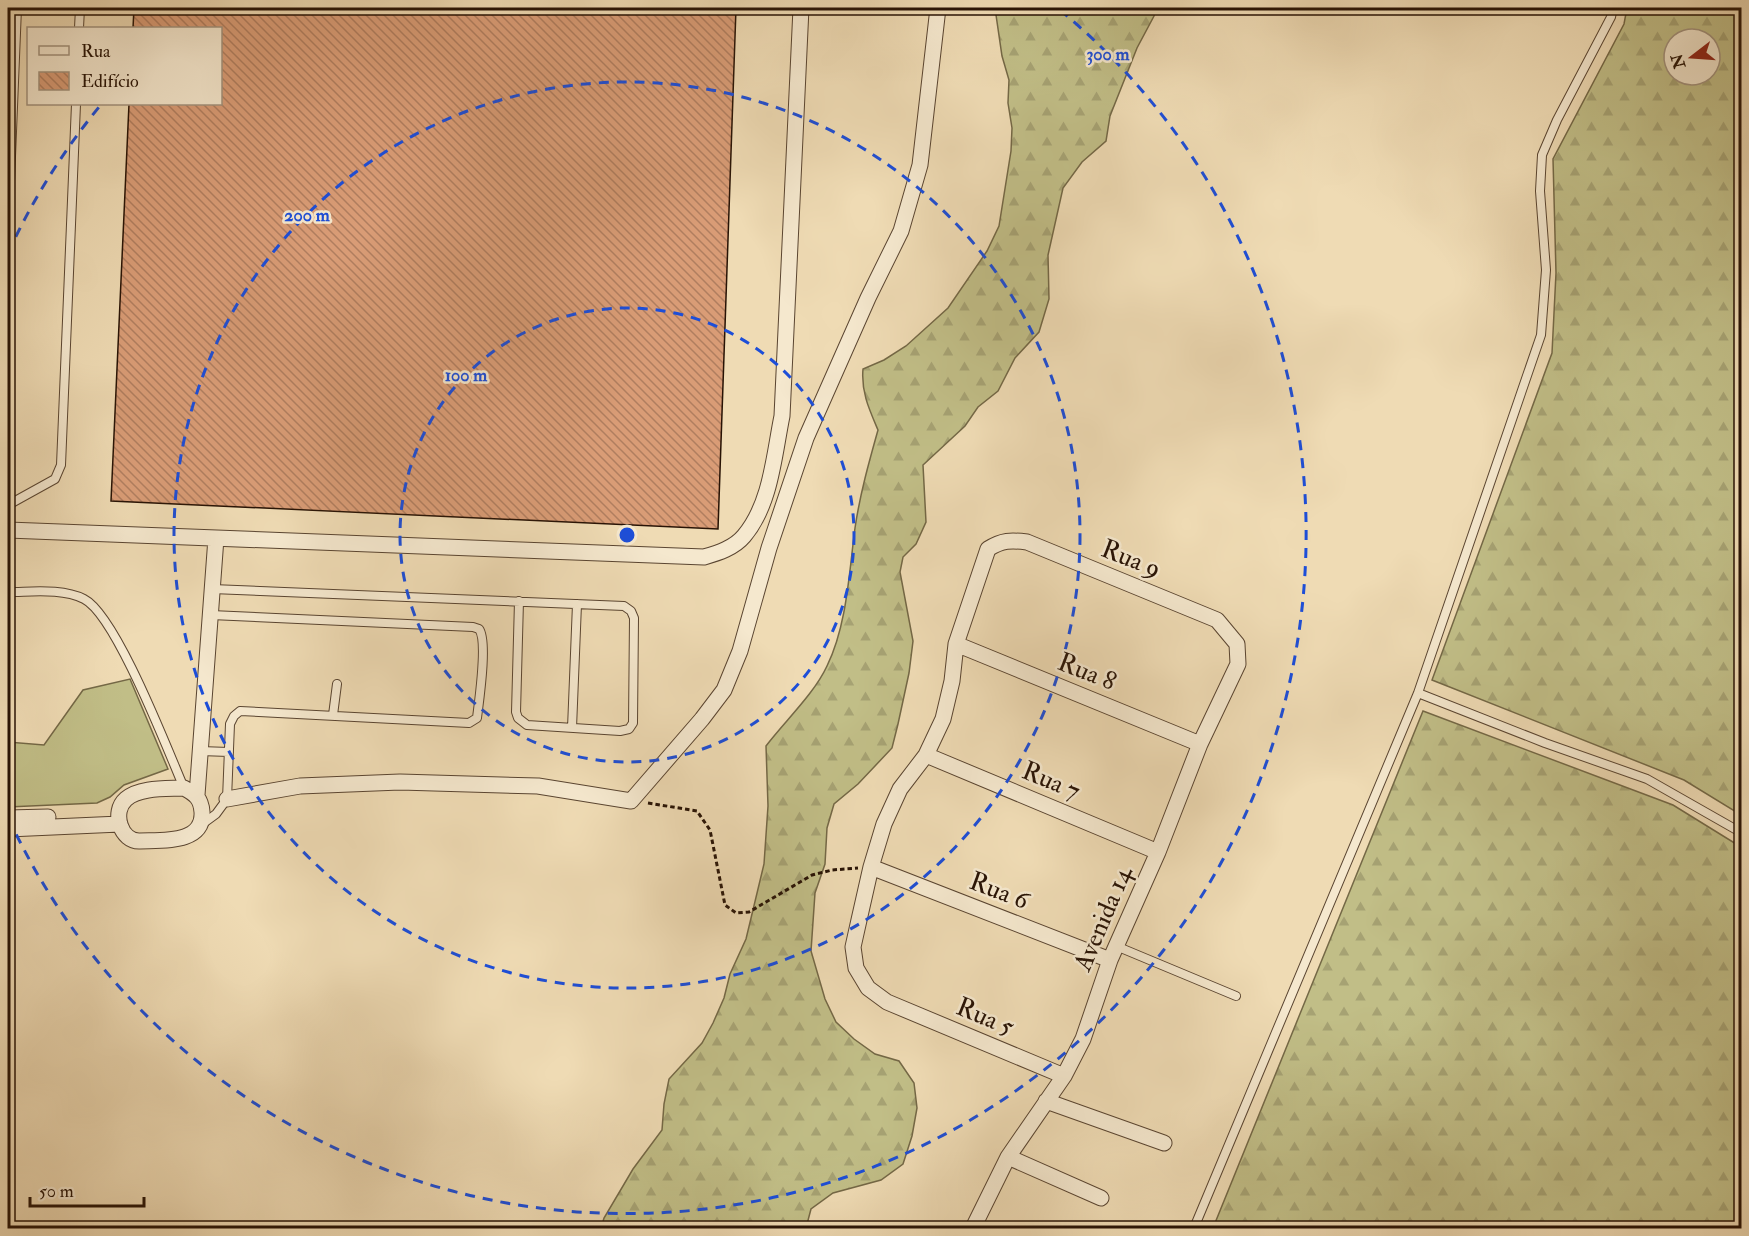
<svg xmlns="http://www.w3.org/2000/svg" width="1749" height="1236" viewBox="0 0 1749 1236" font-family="'IM FELL Double Pica',serif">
<defs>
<pattern id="forest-firs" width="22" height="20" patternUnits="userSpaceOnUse" patternTransform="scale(1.5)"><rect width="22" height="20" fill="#c1be87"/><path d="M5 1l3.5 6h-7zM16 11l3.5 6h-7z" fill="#a6a273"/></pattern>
<pattern id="building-back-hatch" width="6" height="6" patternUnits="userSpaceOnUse" patternTransform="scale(1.5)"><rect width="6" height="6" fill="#d99c76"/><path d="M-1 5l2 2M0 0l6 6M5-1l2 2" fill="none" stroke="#b07e5f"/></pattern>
</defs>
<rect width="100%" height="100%" fill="#efdbb4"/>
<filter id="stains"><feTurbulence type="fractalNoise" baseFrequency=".00333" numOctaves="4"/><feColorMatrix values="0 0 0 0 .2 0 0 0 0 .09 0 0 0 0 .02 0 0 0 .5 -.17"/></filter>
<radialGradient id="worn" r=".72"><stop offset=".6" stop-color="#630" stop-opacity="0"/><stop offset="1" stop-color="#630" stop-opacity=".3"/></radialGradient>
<path fill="#c1be87" stroke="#746846" stroke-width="1.5" d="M130,679L168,769L124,785L110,797L97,803L8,807V742L44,745L83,690Z"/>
<path fill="url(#forest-firs)" stroke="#746846" stroke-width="1.5" fill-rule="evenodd" d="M995,8H1156L1154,16L1137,48L1110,116L1106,141L1082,162L1063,188L1048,255L1049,299L1039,332L1015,358L998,391L978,407L965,426L923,465L926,522L916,544L903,557L900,572L913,641L909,673L898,724L892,748L858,784L834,804L827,828L825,864L815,893L811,951L825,999L836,1022L854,1039L875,1054L899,1061L914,1083L917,1108L912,1136L903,1164L881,1180L833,1193L811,1209L806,1228H601L604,1218L633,1169L662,1130L664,1104L669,1079L702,1043L713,1023L724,998L730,974L746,939L764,864L768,806L766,746C785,721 814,694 827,666C847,625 849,573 855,528C860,494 869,462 878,430C869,409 861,392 863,369L884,360L906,346L948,308L987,251L999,226L1011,151L1012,128L1008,103L1009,80L1002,56Z
M1627,8H1741V815L1684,780L1432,680L1552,353L1556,273L1553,159L1624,24ZM1674,39H1710V75H1674Z
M1423,711L1673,805L1741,847V1228H1213Z"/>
<path fill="url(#building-back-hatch)" stroke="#281305" stroke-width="1.5" d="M134,8H736L718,529L111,501L129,104H220V28H133Z"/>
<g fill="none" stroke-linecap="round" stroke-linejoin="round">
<defs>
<path id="lane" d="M79,28L80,8
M8,230L17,8
M8,505L55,479L61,465L76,104
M212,589L624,606L631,611L634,618L633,723L629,729L620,731L527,725L518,718L516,712L519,601
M8,592C32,592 62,588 84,599C116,615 168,751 184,788
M1418,693L1545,743L1647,779L1742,833
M333,715L337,684
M572,728L577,604
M200,751L229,752
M201,825L216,814L227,799L230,724L234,716L240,711L469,723L477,718C479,701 488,641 479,629L473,627L211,615
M1116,946L1236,996
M1194,1228L1418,693L1541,335L1546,270L1540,191L1542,155L1557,120L1611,17L1613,8"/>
<path id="street" d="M8,530L704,557C718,553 734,548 744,536C771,504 774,455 782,416L801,8
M956,644L1200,744
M926,755L1158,852
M184,788C195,794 201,798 202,812C204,844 162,840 140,841C121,842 111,812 126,799C140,787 167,789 184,788Z
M197,795L216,538
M227,799L300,786L400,782L538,786L631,801L702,719L724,690L740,651L769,548L806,438L868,298L901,231L920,165L938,8
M8,818L48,817
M8,829L120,824
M871,867L1110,960
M1046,1101L1164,1143
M1008,1157L1101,1198
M973,1228L1008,1157L1064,1076L1083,1039L1110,960L1158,852L1200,744L1238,664L1237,644L1217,620L1027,542C1011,540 1002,540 988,549L956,644L952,681L943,719L926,755L900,789L884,824L871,867L859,920L853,947L856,968L868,988L887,1002L1064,1076"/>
</defs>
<use href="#lane" stroke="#5a4531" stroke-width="10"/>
<use href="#street" stroke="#5a4531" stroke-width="17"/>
<path stroke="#281305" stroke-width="3" stroke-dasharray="4.5 3" stroke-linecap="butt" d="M648,803L697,811L710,830L725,905L736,913L749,912L812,875L832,870L858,868"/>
<use href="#lane" stroke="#f5e8ce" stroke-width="8"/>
<use href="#street" stroke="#f5e8ce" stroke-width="15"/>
</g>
<g fill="none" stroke="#1d4ed8" stroke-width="3" stroke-dasharray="10 8">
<circle cx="627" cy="535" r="227"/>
<circle cx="627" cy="535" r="453"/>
<path d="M8 253A680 680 0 0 1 99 107M1060 10A680 680 0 1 1 8 817"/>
</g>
<g text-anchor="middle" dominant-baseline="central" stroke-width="5" stroke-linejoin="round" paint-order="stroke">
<g font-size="26" fill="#281305" stroke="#f5e8ce">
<text transform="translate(1131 559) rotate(22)">Rua 9</text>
<text transform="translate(1087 672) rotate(22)">Rua 8</text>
<text transform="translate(1051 781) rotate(23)">Rua 7</text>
<text transform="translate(999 891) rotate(21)">Rua 6</text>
<text transform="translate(1103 919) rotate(-67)">Avenida 14</text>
<text transform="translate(985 1017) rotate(23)">Rua 5</text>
</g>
</g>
<circle cx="627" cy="535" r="9" fill="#1d4ed8" stroke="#f5e8ce" stroke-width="3"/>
<g font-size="18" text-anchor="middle" font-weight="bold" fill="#1d4ed8" stroke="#f5e8ce" stroke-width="5" stroke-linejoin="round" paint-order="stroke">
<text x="1108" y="60">300 m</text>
<text x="307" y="221">200 m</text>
<text x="466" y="381">100 m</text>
</g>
<rect width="1749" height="1236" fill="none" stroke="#efdbb4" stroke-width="30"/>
<rect x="9" y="9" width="1731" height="1218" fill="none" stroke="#281305" stroke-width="3"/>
<rect x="15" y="15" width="1719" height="1206" fill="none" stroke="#281305" stroke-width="1.5"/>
<rect x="27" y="27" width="195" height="78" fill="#f5e8ce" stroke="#a3937e" stroke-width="1.5"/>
<rect x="39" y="46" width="30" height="9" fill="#f5e8ce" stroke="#a3937e" stroke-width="1.5"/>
<text x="81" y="57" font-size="18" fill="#281305">Rua</text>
<rect x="39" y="72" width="30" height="18" fill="url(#building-back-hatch)" stroke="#a3937e" stroke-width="1.5"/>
<text x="81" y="87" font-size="18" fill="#281305">Edifício</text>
<g transform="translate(1692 57) rotate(253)"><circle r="28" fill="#f5e8ce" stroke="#a3937e" stroke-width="1.5"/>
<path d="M0-4.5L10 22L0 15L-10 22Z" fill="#8f2418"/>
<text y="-9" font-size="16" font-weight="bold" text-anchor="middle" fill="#281305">N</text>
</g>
<path d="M30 1197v9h114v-9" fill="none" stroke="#281305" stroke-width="3"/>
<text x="39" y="1197" font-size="18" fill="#281305" stroke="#f5e8ce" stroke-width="4.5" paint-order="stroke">50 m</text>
<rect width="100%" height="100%" filter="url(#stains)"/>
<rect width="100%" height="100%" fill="url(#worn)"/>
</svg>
